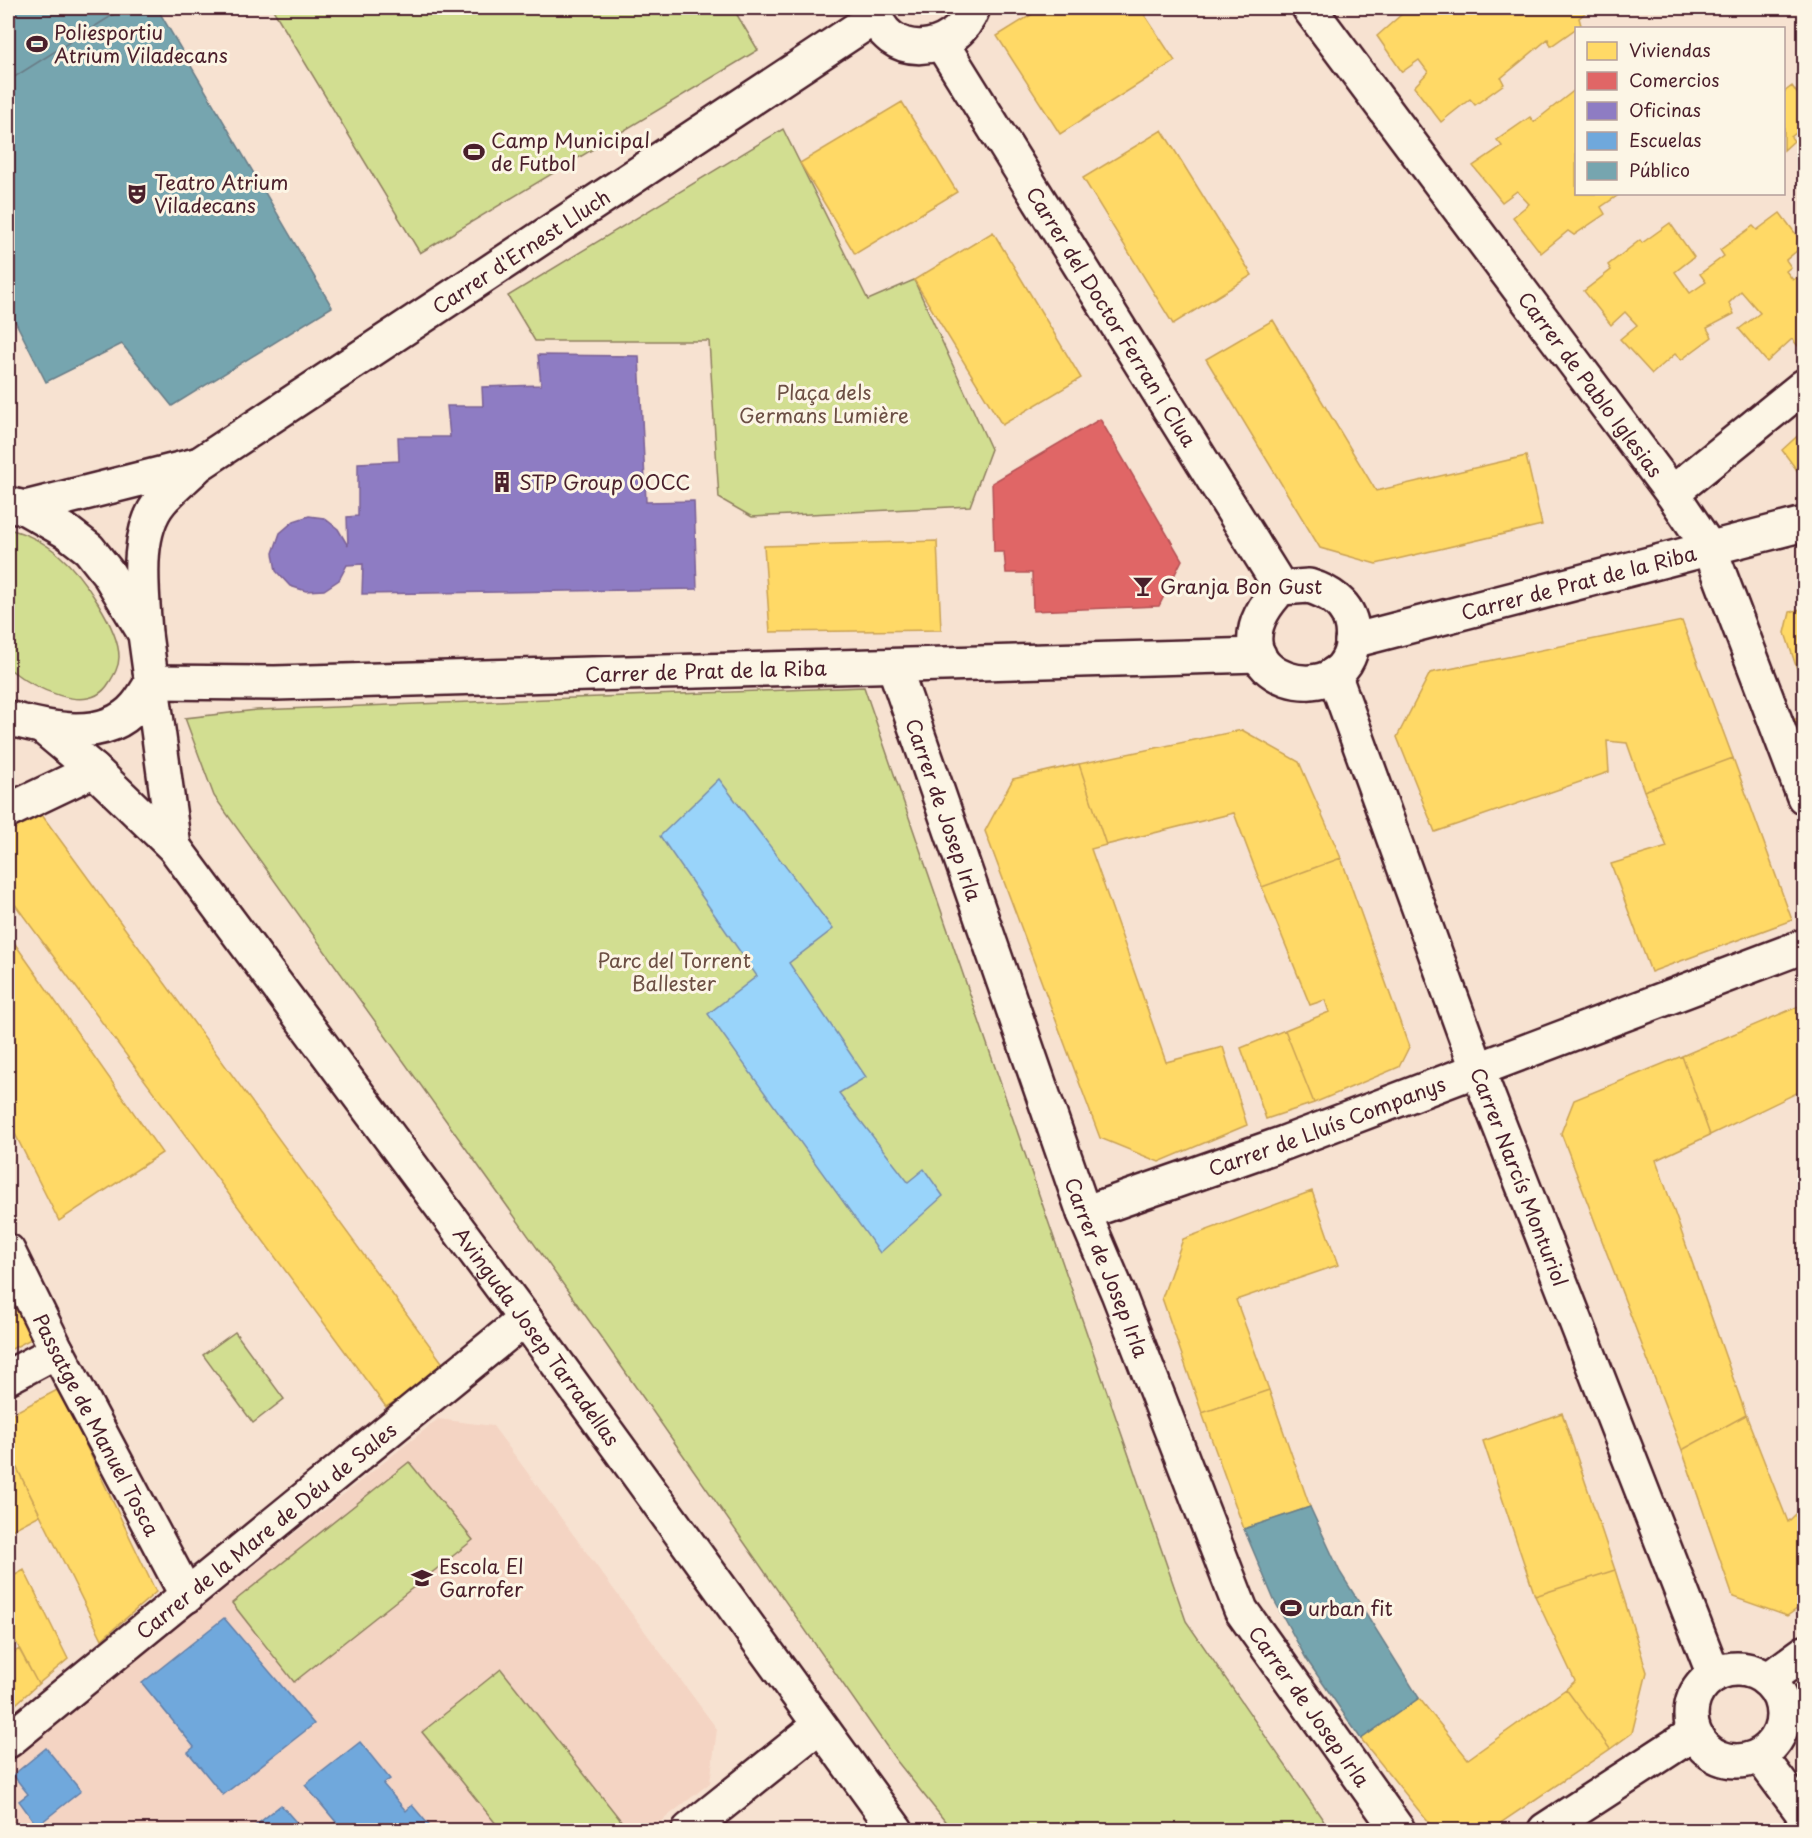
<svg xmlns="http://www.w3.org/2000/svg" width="1812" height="1838" viewBox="0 0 1812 1838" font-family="'Playpen Sans',sans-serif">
<rect width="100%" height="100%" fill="#f7e2d1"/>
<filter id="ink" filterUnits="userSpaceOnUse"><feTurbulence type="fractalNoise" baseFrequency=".0167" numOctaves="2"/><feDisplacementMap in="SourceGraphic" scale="12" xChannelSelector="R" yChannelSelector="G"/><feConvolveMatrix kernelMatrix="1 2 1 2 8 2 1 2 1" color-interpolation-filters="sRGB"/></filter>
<g filter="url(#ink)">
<path fill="#f4d4c3" d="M438,1419L493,1426L717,1729L710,1783L650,1830H8V1762Z"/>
<path fill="#d2de91" stroke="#8e7e5e" stroke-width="1.5" d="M272,8H733L758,50L420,253Z
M783,129L868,300L914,280L991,449L970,506L752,517L719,498L709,341H535L508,296Z
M8,529C26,533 46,543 60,556C82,575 119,628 119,657C119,667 114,675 109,683C88,718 31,686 8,668Z
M864,687L1186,1621L1330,1830H952L896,1760L605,1343L214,796L185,718L257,710Z
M235,1332L284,1399L253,1423L203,1355Z
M409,1462L473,1540L294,1682L232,1603Z
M501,1669L626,1827L622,1830H501L422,1732Z"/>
<path fill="#99d4fa" stroke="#798ca7" stroke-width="1.5" d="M719,779L833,929L789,963L866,1077L839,1093L908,1182L924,1169L943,1196L880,1253L708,1014L757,976L660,836Z"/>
<path fill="#ffd966" stroke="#c9a154" stroke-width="1.5" d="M1042,8H1140L1175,61L1060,134L997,36Z
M1401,8H1591L1579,18L1581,25L1551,46L1548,39L1501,78L1504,84L1475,105L1470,99L1441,122L1414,87L1428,72L1419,60L1402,72L1377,36L1402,14L1398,9Z
M1792,86L1804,103V127L1791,137L1794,141L1784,150V92Z
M1576,89V194H1620L1601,207L1605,214L1574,235L1568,231L1541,253L1513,217L1529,204L1517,191L1502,202L1473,166L1502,146L1497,140L1530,117L1534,122Z
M902,102L957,192L855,254L800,163Z
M1162,130L1252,275L1173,324L1083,178Z
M1780,213L1804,245L1786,260L1791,267L1786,271L1793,280L1800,274L1804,279V341L1798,346L1792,339L1767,362L1739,329L1760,313L1741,291L1729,303L1734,314L1707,328L1712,337L1681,360L1675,354L1652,374L1620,339L1637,325L1625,312L1611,325L1584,291L1611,270L1608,265L1640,240L1642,243L1670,223L1694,257L1675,272L1690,293L1706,282L1700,274L1724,256L1720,250L1753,226L1757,230Z
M993,232L1081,378L1002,425L914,280Z
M1273,320L1376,491L1526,456L1542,525L1376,564L1320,548L1206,359Z
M1804,430V472L1799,473L1782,450Z
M937,541L941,630L770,632L764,546Z
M1804,608V690L1785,633L1790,612Z
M1682,621L1733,758L1644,791L1627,743L1607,741L1609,772L1435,832L1397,737L1430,673Z
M1804,717V746L1795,719Z
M1242,730L1299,762L1341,858L1262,887L1234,813L1106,845L1079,764Z
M1733,758L1792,920L1651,972L1611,864L1667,847L1644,791Z
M1079,764L1106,845L1091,849L1166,1062L1223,1047L1247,1125L1159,1162L1100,1138L985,831L1013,779Z
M39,811L447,1369L386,1407L8,895V832Z
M1341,858L1409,1047L1399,1067L1314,1103L1285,1030L1329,1012L1325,1000L1310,1005L1262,887Z
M8,934L162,1153L59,1221L8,1120Z
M1804,1004V1082L1798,1084L1801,1091L1710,1135L1682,1056Z
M1285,1030L1314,1103L1266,1119L1241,1048Z
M1682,1056L1710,1135L1656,1160L1746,1415L1682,1450L1561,1133L1574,1100Z
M1312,1191L1338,1265L1236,1300L1269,1390L1202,1413L1162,1298L1183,1239Z
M8,1291L31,1339L8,1351Z
M59,1389L156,1592L102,1639L8,1450V1416Z
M1269,1390L1310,1507L1244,1529L1202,1413Z
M1562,1413L1615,1570L1535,1596L1483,1441Z
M1746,1415L1788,1522L1804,1506V1604L1787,1616L1733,1597L1682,1450Z
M8,1450L40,1515L8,1532Z
M24,1570L68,1659L38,1684L8,1627V1579Z
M1615,1570L1647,1672L1632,1733L1610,1749L1566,1689L1575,1681L1535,1596Z
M19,1649L38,1684L8,1711V1657Z
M1566,1689L1610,1749L1490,1830L1433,1828L1361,1739L1419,1698L1468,1759Z"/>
<path fill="#e06666" stroke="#b35154" stroke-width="1.5" d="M1100,419L1182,560L1159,606L1033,611L1032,573H1006L1004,552H994L992,483Z"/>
<path fill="#8e7cc3" stroke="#7a6095" stroke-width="1.5" d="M538,355L639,356L646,502L694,501L697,589L362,594L363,564L347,565L339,580L324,590L306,591L290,586L276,571L273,553L280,533L294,521L309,516L324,518L338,529L348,546L347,517L358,516V463L399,461L398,437H450L447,406H483L482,387L541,385Z"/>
<path fill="#6fa8dc" stroke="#647fa7" stroke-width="1.5" d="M224,1618L314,1724L223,1795L188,1752L194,1747L142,1683Z
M360,1742L390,1779L383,1784L406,1811L412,1805L433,1830H326L336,1822L305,1785Z
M46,1748L81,1791L37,1826L19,1801L28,1794L13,1775Z
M281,1805L303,1830H250Z"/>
<path fill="#76a5af" stroke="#697d87" stroke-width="1.5" d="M8,8H124L8,81Z
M124,8H157L332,307L172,406L122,344L46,382L8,307V81Z
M1310,1507L1340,1572L1419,1698L1361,1739L1307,1660L1274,1600L1244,1529Z"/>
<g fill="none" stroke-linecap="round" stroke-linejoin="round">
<defs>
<g id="street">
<path d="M873,8C885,62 955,57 973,8"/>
<path id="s1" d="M1309,8L1672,493L1710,549L1804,797"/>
<path id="s2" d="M942,44L1281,588"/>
<path d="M1672,493L1804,386"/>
<path d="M8,504L25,508L67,532L89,549L108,573L145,634L174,847"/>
<path d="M25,508L196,465"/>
<path d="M1309,586C1329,592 1349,604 1352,628C1363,724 1191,681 1281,588Z"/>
<path id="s3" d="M145,634C143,595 133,534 161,501C172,488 186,477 198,465L875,17"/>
<path id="s4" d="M1352,641L1804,524"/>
<path id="s5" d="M894,666L1084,1213L1118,1293L1241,1610L1398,1830"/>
<path id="s6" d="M1334,674L1477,1068L1714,1675"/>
<path id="s7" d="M152,682L275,683L1259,655"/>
<path d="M8,718C47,729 105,743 136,706C142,699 147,690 152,682"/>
<path id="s8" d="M45,729L94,770L174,847L525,1319L896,1830"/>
<path d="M8,811L94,770"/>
<path id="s9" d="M1084,1213L1284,1143L1804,946"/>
<path id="s10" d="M8,1251L57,1351L187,1596"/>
<path d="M8,1377L57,1351"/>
<circle cx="1737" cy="1715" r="46"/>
<path d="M1767,1680L1804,1653"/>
<path id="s11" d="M8,1741L525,1319"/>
<path d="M1760,1756L1804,1815"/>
<path d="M689,1830L819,1726"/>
<path d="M1545,1830L1694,1733"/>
</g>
</defs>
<use href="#street" stroke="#4a1f2b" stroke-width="38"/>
<use href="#street" stroke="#fcf5e5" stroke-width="33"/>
</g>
</g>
<defs>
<symbol id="stadium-bare" viewBox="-9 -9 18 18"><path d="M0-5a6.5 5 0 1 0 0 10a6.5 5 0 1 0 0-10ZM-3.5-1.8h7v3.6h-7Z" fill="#4a1f2b" stroke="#fcf5e5" stroke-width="2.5" paint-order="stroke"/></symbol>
<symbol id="theatre-bare" viewBox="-9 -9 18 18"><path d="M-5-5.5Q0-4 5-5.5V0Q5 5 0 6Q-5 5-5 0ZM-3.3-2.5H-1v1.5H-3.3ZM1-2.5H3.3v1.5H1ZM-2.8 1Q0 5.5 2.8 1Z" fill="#4a1f2b" stroke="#fcf5e5" stroke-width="2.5" paint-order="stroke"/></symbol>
<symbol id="building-bare" viewBox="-9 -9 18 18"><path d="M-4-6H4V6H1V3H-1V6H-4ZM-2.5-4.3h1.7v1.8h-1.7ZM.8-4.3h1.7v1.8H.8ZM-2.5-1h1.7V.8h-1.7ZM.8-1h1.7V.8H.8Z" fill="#4a1f2b" stroke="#fcf5e5" stroke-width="2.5" paint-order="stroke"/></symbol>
<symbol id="bar-bare" viewBox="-9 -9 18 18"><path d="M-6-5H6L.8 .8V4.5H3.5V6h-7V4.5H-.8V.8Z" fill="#4a1f2b" stroke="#fcf5e5" stroke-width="2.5" paint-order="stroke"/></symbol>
<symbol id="school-bare" viewBox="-9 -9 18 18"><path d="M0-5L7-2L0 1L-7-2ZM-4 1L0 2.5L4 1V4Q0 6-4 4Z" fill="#4a1f2b" stroke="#fcf5e5" stroke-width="2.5" paint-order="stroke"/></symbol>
</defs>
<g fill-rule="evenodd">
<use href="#stadium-bare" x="22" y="29" width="30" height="30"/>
<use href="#stadium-bare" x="459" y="137" width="30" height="30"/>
<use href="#theatre-bare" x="122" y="179" width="30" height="30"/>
<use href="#building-bare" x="487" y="467" width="30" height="30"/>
<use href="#bar-bare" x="1128" y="571" width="30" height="30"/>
<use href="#school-bare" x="407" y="1563" width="30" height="30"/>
<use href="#stadium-bare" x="1276" y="1593" width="30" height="30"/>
</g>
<g text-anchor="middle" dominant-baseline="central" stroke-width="6" stroke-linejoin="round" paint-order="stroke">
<g font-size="20" fill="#4a1f2b" stroke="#fcf5e5" text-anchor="start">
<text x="54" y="32">Poliesportiu<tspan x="54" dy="23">Atrium Viladecans</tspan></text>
<text x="491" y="140">Camp Municipal<tspan x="491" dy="23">de Futbol</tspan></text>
<text x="154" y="182">Teatro Atrium<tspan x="154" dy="23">Viladecans</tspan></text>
<text x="519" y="482">STP Group OOCC</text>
<text x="1160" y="586">Granja Bon Gust</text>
<text x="439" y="1566">Escola El<tspan x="439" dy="23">Garrofer</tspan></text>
<text x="1308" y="1608">urban fit</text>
</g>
<g font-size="20" fill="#4a1f2b" stroke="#fcf5e5">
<text stroke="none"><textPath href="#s3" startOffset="576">Carrer d'Ernest Lluch</textPath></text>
<text stroke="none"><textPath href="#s2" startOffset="321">Carrer del Doctor Ferran i Clua</textPath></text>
<text stroke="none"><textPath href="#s1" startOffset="470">Carrer de Pablo Iglesias</textPath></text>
<text stroke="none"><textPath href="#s4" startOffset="234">Carrer de Prat de la Riba</textPath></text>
<text stroke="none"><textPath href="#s7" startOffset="554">Carrer de Prat de la Riba</textPath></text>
<text stroke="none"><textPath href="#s5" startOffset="152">Carrer de Josep Irla</textPath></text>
<text stroke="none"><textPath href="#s9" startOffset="258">Carrer de Lluís Companys</textPath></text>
<text stroke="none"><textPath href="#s6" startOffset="536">Carrer Narcís Monturiol</textPath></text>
<text stroke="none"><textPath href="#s5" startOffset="638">Carrer de Josep Irla</textPath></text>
<text stroke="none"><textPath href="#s8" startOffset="784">Avinguda Josep Tarradellas</textPath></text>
<text stroke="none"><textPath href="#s10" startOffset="195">Passatge de Manuel Tosca</textPath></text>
<text stroke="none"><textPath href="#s11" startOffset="333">Carrer de la Mare de Déu de Sales</textPath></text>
<text stroke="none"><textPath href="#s5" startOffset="1124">Carrer de Josep Irla</textPath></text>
</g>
<g font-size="20" fill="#6c4f44" stroke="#fcf5e5">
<text x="824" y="392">Plaça dels<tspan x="824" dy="23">Germans Lumière</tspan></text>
<text x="674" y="960">Parc del Torrent<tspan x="674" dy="23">Ballester</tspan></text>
</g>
</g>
<rect width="1812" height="1838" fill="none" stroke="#fcf5e5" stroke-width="30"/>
<rect x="15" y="15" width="1782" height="1808" fill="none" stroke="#4a1f2b" stroke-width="2" filter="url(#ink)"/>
<rect x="1575" y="27" width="210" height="168" fill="#fcf5e5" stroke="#b59f9b" stroke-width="1.5"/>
<rect x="1587" y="42" width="30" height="18" fill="#ffd966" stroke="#b59f9b" stroke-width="1.5"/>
<text x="1629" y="57" font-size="18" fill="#4a1f2b">Viviendas</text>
<rect x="1587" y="72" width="30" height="18" fill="#e06666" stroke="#b59f9b" stroke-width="1.5"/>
<text x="1629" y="87" font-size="18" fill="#4a1f2b">Comercios</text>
<rect x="1587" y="102" width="30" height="18" fill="#8e7cc3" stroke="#b59f9b" stroke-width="1.5"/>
<text x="1629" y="117" font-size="18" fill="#4a1f2b">Oficinas</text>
<rect x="1587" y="132" width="30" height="18" fill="#6fa8dc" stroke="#b59f9b" stroke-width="1.5"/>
<text x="1629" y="147" font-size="18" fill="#4a1f2b">Escuelas</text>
<rect x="1587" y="162" width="30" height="18" fill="#76a5af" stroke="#b59f9b" stroke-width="1.5"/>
<text x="1629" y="177" font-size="18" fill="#4a1f2b">Público</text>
</svg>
